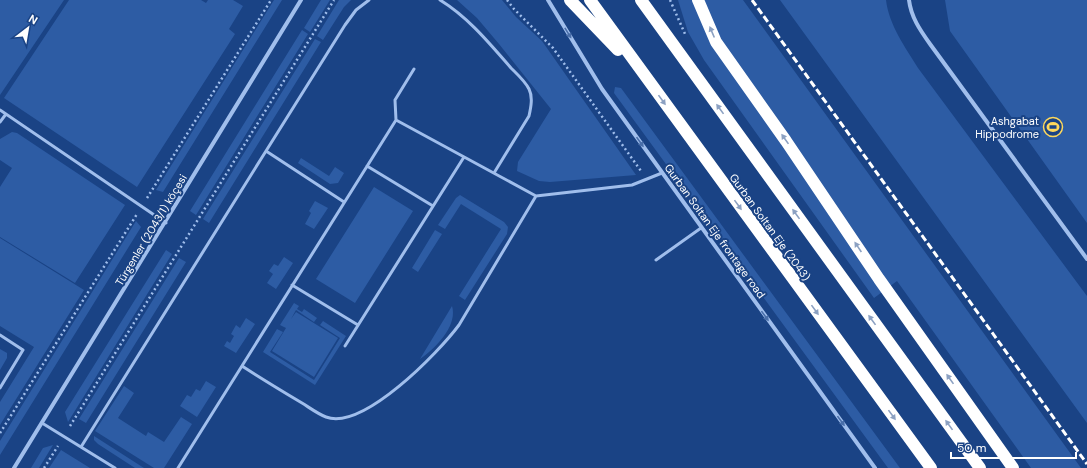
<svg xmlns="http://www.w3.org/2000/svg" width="1087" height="468" viewBox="0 0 1087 468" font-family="'DM Sans',sans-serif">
<rect width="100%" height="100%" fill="#1a4385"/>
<path fill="#2d5ca4" d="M0,0H64L0,95Z
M69,0H201L206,3L208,0H233L243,6L229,29L235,34L137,187L4,98Z
M274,0H282L163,192L156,190Z
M321,0H330L310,32L304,28Z
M339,0H351L344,7L323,40L317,36Z
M457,0H502L516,17L542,41L636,175L550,182L539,181L517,171L518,162L551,109L499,44L477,18Z
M678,0H743L1081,468H1031L897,281L874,298L704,60L688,32Z
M780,0H886C889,25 905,47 918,68L1087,296V423Z
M945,0H1087V223L950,31Z
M302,30L308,34L196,215L190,211Z
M315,39L321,42L209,223L203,219Z
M615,87L621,88L900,468H888L614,93Z
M12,132L17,133L125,205L75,283L0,237V187L12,168L0,160V139Z
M301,158L329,176L335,167L344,173L338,183L330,184L298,163Z
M374,187L413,211L355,303L316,279Z
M460,195L504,222L508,227L507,234L465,300L459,296L501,229L461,204L445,229L438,225L456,198Z
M315,201L328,208L314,229L305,224L311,213L309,211Z
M136,221L141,227L0,455V441Z
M435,230L442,234L418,272L412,268Z
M0,238L84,290L0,425V402L34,347L0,326Z
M166,250L172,254L68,422L65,412Z
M284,257L293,263L276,289L267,283L273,274L269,271L274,264L278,266Z
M179,258L186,262L86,423L79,419Z
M294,303L299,306L297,309L302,312L304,309L317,318L314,322L296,310L291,319L296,312L338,338L314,377L272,351L286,328L280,325Z
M452,306C458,326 435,349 420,359Z
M246,318L255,324L236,353L224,346L227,341L230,343L234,336L231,334L236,325L240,328Z
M323,321L346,336L315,385L263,352L277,329L283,332L270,352L314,380L340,338L320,325Z
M0,349L7,353V358L0,370Z
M206,381L216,387L197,417L180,406L187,395L191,397L196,389L200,391Z
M124,386L134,393L118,418L146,436L148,432L164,442L181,417L192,424L164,468H154L95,431Z
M94,436L144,468H135L98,444L94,440Z
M53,445L39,468H31L43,448Z
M61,450L90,468H49Z"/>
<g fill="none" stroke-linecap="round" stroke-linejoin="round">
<path stroke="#a0beec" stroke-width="2.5" stroke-dasharray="2 3" stroke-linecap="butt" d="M507,0L514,9L553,48L641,171
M670,0L685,34
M147,198L271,0
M70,426L334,0
M0,433L137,214
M44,468L58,446"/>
<path stroke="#a0beec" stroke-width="3" d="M440,0C468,17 490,44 511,68C517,74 525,81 529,89C533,97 531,107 529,116L494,173
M0,110L166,223
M396,120L395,100L414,69
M0,122L6,114
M266,151L345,25L356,10L369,0
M367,166L433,206
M656,260L701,228
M292,285L358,325
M0,335L23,350L0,388
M345,346L464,157
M242,366C262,379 282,391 302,403C310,408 318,414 326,417C363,431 439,352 459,325L536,196
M42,423L115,468
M81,447L266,151L344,202
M178,468L396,120L536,196L632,185L662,173"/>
<path stroke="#a0beec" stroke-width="4" d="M548,0L602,89L875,468
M909,0C911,17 920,30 930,44L1087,259
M14,468L301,0"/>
<path stroke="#fff" stroke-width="12" d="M570,0L618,50
M590,0L931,468
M641,0L980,468
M698,0L716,42L786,141L879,279L1013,468"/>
<path stroke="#fff" stroke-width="3" stroke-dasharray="7 3" stroke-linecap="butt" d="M752,0L1087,464"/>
</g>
<defs><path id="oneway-solid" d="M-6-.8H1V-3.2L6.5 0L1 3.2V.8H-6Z"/></defs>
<g fill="#8ca1c2">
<use href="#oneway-solid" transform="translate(712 32) rotate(-113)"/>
<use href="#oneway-solid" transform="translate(662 100) rotate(54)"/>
<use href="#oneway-solid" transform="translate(720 109) rotate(-126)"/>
<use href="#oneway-solid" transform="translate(785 139) rotate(-125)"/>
<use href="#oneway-solid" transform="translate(738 205) rotate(54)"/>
<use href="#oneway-solid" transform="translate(796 214) rotate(-126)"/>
<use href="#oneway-solid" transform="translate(858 247) rotate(-124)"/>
<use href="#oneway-solid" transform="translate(815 310) rotate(54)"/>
<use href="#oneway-solid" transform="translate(872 320) rotate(-126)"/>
<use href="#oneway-solid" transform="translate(950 379) rotate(-125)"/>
<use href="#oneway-solid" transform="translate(892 415) rotate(54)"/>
<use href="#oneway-solid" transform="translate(949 425) rotate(-126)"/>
</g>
<g fill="#496ea9">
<use href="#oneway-solid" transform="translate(568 33) rotate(58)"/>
<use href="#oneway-solid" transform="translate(640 142) rotate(55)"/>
<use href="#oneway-solid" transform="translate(765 316) rotate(54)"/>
<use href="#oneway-solid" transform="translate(841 421) rotate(54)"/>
</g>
<defs>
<symbol id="stadium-ring" viewBox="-11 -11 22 22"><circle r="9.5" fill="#1a4385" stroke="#fed85c" stroke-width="1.5"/><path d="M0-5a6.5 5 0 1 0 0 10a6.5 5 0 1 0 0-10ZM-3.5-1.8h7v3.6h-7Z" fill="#fed85c"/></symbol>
</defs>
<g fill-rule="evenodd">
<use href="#stadium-ring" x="1042" y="116" width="22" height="22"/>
</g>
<g text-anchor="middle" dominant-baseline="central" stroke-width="4" stroke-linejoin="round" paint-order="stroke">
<g font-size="11" fill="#fff" stroke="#1a4385" text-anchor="end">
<text x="1039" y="121">Ashgabat<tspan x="1039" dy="13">Hippodrome</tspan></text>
</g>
<g font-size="11" fill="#fff" stroke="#1a4385">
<text transform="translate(770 227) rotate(54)">Gurban Soltan Eje (2043)</text>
<text transform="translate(151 230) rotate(-59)">Türgenler (2043/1) köçesi</text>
<text transform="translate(715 231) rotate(54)">Gurban Soltan Eje frontage road</text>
</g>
</g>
<g transform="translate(28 28) rotate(31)" stroke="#1a4385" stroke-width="3" paint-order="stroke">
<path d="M0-3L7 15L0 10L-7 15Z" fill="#ffffff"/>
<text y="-6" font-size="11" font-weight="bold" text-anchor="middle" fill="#ffffff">N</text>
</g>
<path d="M951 452v6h125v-6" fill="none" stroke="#ffffff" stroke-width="2"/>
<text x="957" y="452" font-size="12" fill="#ffffff" stroke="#1a4385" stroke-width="3" paint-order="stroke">50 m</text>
</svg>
